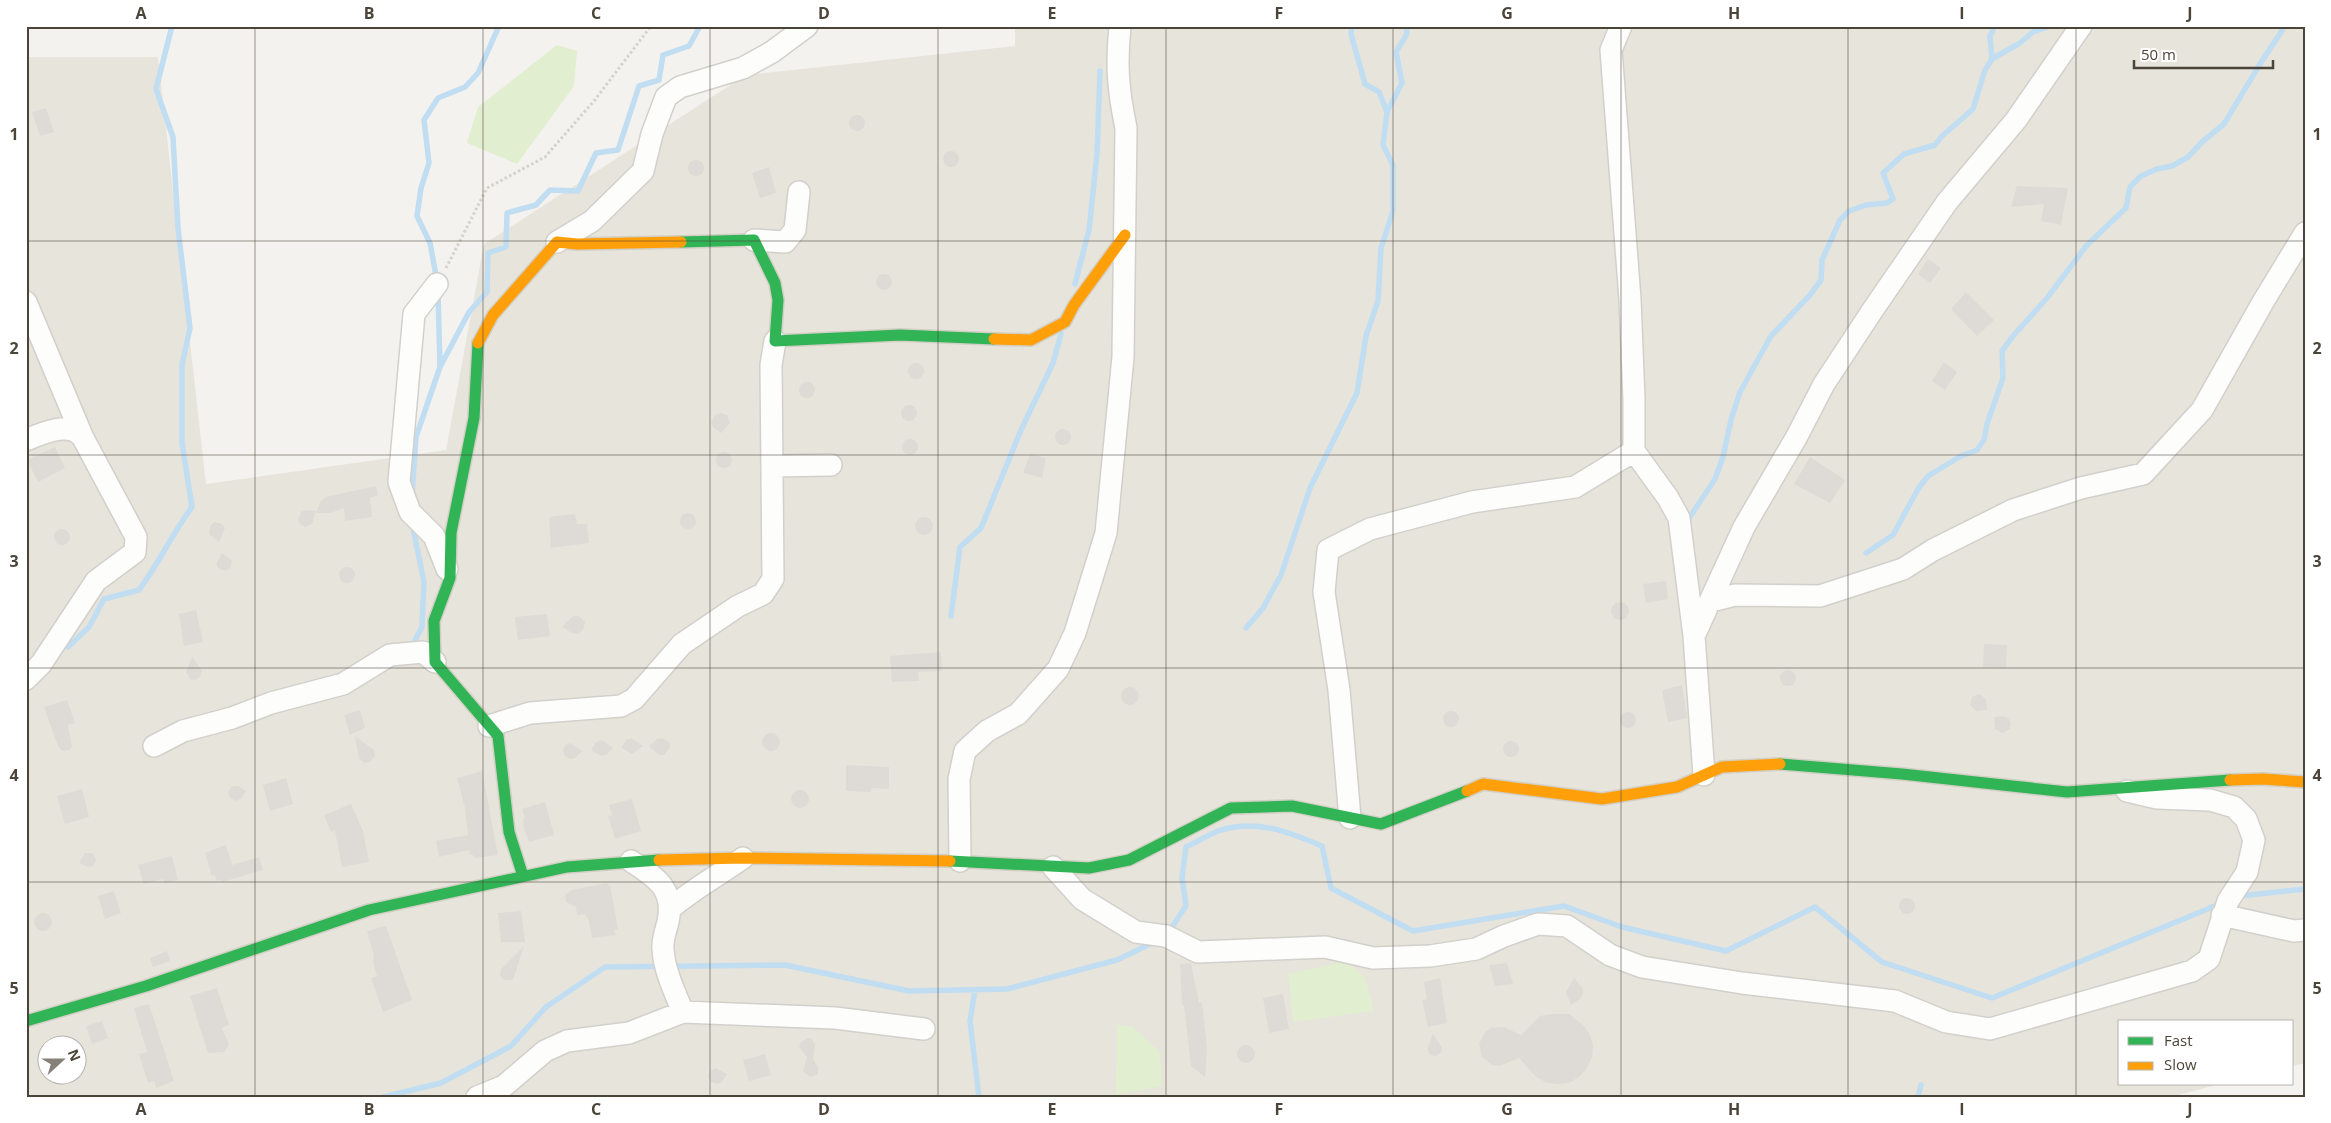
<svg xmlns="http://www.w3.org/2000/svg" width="2331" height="1123" viewBox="0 0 2331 1123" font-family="'Open Sans',sans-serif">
<rect width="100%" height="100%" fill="#f4f2ee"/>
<path fill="#e7e4dc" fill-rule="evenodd" d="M1015,26H2305V1063L2292,1066V1022H2120V1084H2220L2171,1097H26V57H158L206,484L446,450L484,244L746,75L1015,46ZM48,1046H78V1076H48Z"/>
<path fill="#e1eecf" d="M557,45L577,51L574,86L517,164L467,143L478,107Z
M1347,961L1365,978L1374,1011L1293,1022L1288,974Z
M1117,1025L1132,1026L1160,1052L1162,1086L1116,1095Z"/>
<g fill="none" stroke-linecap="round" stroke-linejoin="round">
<path stroke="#c0ddf1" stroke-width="5.5" d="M1992,59L2020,43L2033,32L2050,26
M1387,112L1402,83L1396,52L1407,34L1406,26
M437,281L430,243L417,216L421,188L429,163L424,120L438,98L465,87L478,73L499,26
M1075,284L1089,230L1097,154L1100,71
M438,293L440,366
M412,495L416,437L440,367L469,312L487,292L488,253L506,247L507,213L536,205L550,190L578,191L596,153L618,150L639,86L659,80L663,55L689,46L700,26
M1688,520L1715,479L1723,457L1731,420L1740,392L1771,336L1810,295L1821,280L1822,260L1840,220L1849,211L1866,205L1887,203L1893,199L1883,173L1904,154L1935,145L1941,137L1973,109L1985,70L1992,59L1990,36L1993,30V26
M1866,553L1893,535L1918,489L1928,476L1961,456L1977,450L1984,440L1987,424L2003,378L2002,351L2013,336L2047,298L2087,245L2126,208L2130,187L2141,176L2157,169L2172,166L2188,157L2202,142L2224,124L2260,64L2285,26
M951,616L960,547L981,528L1021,430L1053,363L1061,334
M1246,628L1263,608L1281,575L1310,488L1357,393L1366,336L1378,301L1381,248L1393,211V165L1383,145L1387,112L1379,92L1365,84L1351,34L1352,26
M68,647L89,627L104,599L139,590C159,563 172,534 192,507L182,443V365L190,328L178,228L173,137L156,89L172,26
M411,648L422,627L424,582L412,523
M2240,896L2305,889
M1168,933L1186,906L1182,878L1186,847C1197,842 1209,834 1221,830C1257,819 1289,832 1322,846L1331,888L1413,931L1564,906L1622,927L1726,951L1815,907L1882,962L1992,998L2222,903
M975,990L970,1021L979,1097
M383,1097L441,1083L511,1046L546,1007L605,967L785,965L909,991L1007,989L1117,960L1154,942
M1918,1097L1921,1085"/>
</g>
<path fill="#dedbd6" d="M46,108L54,132L40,136L32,112Z
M849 123a8 8 0 1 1 16 0a8 8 0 1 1-16 0Z
M943 159a8 8 0 1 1 16 0a8 8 0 1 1-16 0Z
M688 168a8 8 0 1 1 16 0a8 8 0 1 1-16 0Z
M769,167L776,193L760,198L752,173Z
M2017,186L2068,188L2061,225L2041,221L2044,204L2011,207Z
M1928,259L1941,268L1930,283L1918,274Z
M876 282a8 8 0 1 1 16 0a8 8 0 1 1-16 0Z
M1966,292L1994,320L1977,336L1951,309Z
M1944,362L1957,372L1945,390L1932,381Z
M908 371a8 8 0 1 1 16 0a8 8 0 1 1-16 0Z
M799 390a8 8 0 1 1 16 0a8 8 0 1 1-16 0Z
M901 413a8 8 0 1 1 16 0a8 8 0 1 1-16 0Z
M721,413L727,415L730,423L721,433L714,428L711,423L715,415Z
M1055 437a8 8 0 1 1 16 0a8 8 0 1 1-16 0Z
M902 447a8 8 0 1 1 16 0a8 8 0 1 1-16 0Z
M55,447L65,468L38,482L27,460Z
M716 460a8 8 0 1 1 16 0a8 8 0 1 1-16 0Z
M1030,454L1046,458L1042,478L1023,473Z
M1810,457L1845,480L1830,503L1794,484Z
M376,486L378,495L370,498L372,517L345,521L344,508L330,513H316L321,501L326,497Z
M306,510L316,511L312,524L305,527L300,524L298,519L301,512Z
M680 521a8 8 0 1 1 16 0a8 8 0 1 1-16 0Z
M575,514L577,524H587L589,543L551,548L549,517Z
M915 526a9 9 0 1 1 18 0a9 9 0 1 1-18 0Z
M214,522L222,524L225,528L219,542L209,534L210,526Z
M54 537a8 8 0 1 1 16 0a8 8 0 1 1-16 0Z
M222,553L232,561L230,568L226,571L218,568L216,564Z
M339 575a8 8 0 1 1 16 0a8 8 0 1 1-16 0Z
M1666,581L1668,599L1646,603L1643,584Z
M1611 611a9 9 0 1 1 18 0a9 9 0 1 1-18 0Z
M196,610L203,642L184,646L179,614Z
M547,614L550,636L518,640L515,617Z
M573,616H579L585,622L583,630L578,634L572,633L562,627Z
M1984,644L2007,645L2006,668L1983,667Z
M941,652L942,671L918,672L919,681L892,682L890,656Z
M192,657L202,670L200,677L195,680L190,679L186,672Z
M1780 678a8 8 0 1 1 16 0a8 8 0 1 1-16 0Z
M1682,685L1687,718L1668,722L1662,690Z
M1121 696a9 9 0 1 1 18 0a9 9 0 1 1-18 0Z
M1979,694L1986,699L1987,710L1976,711L1970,705L1972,697Z
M67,700L75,723L68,725L72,747L69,750L62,751L58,746L44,707Z
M360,710L365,728L350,735L344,715Z
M1443 719a8 8 0 1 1 16 0a8 8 0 1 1-16 0Z
M1620 720a8 8 0 1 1 16 0a8 8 0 1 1-16 0Z
M2003,716L2008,718L2011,723L2010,729L2002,733L1995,729L1994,717Z
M762 742a9 9 0 1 1 18 0a9 9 0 1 1-18 0Z
M355,736L374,750L375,756L370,762L364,763L359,759Z
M631,738L643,746L632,754L621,748L626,740Z
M662,738L669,742L670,748L664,755H659L649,746L657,739Z
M602,740L613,748L606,755L601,756L591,750L596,742Z
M1503 749a8 8 0 1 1 16 0a8 8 0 1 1-16 0Z
M571,743L582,751L575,758L570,759L564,755L563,750L565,745Z
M846,765L889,767V789L872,788L871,792L846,791Z
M482,771L498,855L474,858L473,855H470L469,850L439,857L436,841L468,835L465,808L457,778Z
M286,778L293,804L270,811L263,785Z
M233,786H238L246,791L242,798L237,801L230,798L229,795L228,791Z
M82,789L89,817L65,824L57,796Z
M791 799a9 9 0 1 1 18 0a9 9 0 1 1-18 0Z
M632,799L641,831L615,839L608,816L612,815L609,805Z
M545,802L554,835L529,842L524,829L523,819H525L522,809Z
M351,804L363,831L369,862L342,867L335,831L331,832L324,815Z
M226,845L232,865L259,857L263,870L222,882L221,880L217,881L215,875L212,876L205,853Z
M85,853H93L96,860L93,866L88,867L79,863Z
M172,856L178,880L165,883L163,879L144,884L138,865Z
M607,883L608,885H610L618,929L614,930L616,935L592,938L589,921L585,914L577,915L576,907L566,902L565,896L571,890Z
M114,891L121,913L105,919L98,896Z
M1899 906a8 8 0 1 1 16 0a8 8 0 1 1-16 0Z
M521,911L525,942H501L498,913Z
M34 922a9 9 0 1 1 18 0a9 9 0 1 1-18 0Z
M386,926L412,1000L383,1012L371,978L377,976L373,963L374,956L367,931Z
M524,946L514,977L512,980H504L500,976L501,969Z
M167,951L170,961L153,967L150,958Z
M1191,963L1199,1003L1202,1002L1207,1049L1205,1077L1191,1066L1184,1005H1182L1180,964Z
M1507,963L1513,984L1495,986L1489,965Z
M1440,978L1447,1023L1428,1027L1422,1000L1427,999L1424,982Z
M1574,978L1583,989V994L1580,999L1571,1005L1566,992Z
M217,988L229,1025L222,1028L229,1044L224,1052L208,1053L190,996Z
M1283,994L1289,1029L1269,1033L1263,998Z
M149,1004L174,1081L156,1088L154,1081L148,1083L139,1054L147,1052L134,1008Z
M1552,1014H1569L1583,1025L1590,1034L1593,1046L1592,1057L1587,1068L1579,1077L1569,1083L1557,1084L1545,1082L1535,1076L1519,1058L1499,1066L1492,1065L1482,1057L1479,1044L1485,1032L1491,1028L1504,1027L1521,1035L1540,1016Z
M102,1021L108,1038L92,1044L86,1026Z
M1433,1034L1442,1048V1052L1436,1056L1430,1055L1427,1049Z
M808,1038L812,1039L815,1045L813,1059L818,1067V1074L811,1077L803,1072L807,1057L799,1047L801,1042Z
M1237 1054a9 9 0 1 1 18 0a9 9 0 1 1-18 0Z
M765,1054L771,1075L749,1081L743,1060Z
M715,1068L727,1074L721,1083L717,1084L711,1082L708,1077L710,1072Z"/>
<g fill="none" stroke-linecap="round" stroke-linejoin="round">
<defs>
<path id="street" d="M1621,26L1611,50L1630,299L1634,400V451L1668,498L1679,518L1694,636
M754,240L785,242L795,230L799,192
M557,242L592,221L643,171L652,134L666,97L680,87L743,68L772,52L807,26
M437,284L414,314L399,482L410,512L434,536L447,569
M26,302L83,438L136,537L135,552L96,581L41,664L26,679
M26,440C42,433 71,420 83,438
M772,466L831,465
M1711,601L1735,595L1820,596L1903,569L1933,550L2013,510L2081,488L2143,474L2202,410L2263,302L2305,233
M489,726L530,713L621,706L634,699L682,644L738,606L763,594L773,579L771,365L775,341
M154,746L183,731L232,718L271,703L343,684L390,655L423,652L435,662
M1704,775L1694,636L1744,527L1796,438L1824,384L1872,311L1947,202L2016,120L2081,26
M1350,818L1339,690L1324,592L1328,550L1370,529L1472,502L1575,487L1634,451
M631,861C656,878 675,888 668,922C666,930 662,940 663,949C664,970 675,993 683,1012
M960,861L959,779L965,751L987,731L1018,714L1058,669L1075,633L1106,533L1123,357L1126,128C1118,90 1116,65 1120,26
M1053,867L1082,899L1136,932L1166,936L1198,952L1325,947L1373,958L1430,956L1476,949L1504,936L1538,924L1567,926L1610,955L1642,967L1742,983L1895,1001L1946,1022L1990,1029L2192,971L2209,959L2228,901L2247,872L2254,840L2246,819L2234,807L2210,800L2157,798L2127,791
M671,908C693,889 719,875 743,858
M2222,915L2294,931L2305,930
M477,1097L504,1086L545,1051L567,1041L629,1033L683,1012L835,1018L924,1029"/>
<path id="fast" d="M681,242L754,240L775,283L778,300L775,341L900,335L994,339
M478,343L474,418L451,533L450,578L434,621L435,662L498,736L509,832L523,876
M1780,764L1902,774L2067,792L2230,780
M950,861L1089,868L1129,860L1231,808L1292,806L1381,824L1467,791
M26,1021L146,986L369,910L567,867L659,860"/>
<path id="slow" d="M994,339L1031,340L1065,322L1074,305L1125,235
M478,343L493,315L557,242L577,244L681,242
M2230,780L2263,779L2305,782
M1467,791L1483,784L1602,799L1677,787L1722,767L1780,764
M659,860L743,858L950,861"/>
</defs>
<use href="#street" stroke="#d2d0cb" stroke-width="24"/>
<use href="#fast" stroke="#d3cfc5" stroke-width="14"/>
<use href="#slow" stroke="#d3cfc5" stroke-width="14"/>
<path stroke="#d3d2cc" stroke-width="3" stroke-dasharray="2.5 2.5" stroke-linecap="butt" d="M446,268L487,188L545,157L594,101L651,26"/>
<use href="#street" stroke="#fdfdfc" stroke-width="21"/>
<use href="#fast" stroke="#30b455" stroke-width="11"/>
<use href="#slow" stroke="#ff9f0a" stroke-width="11"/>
</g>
<path fill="none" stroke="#4b4439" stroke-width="1" stroke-opacity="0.55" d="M255,26V1097M483,26V1097M710,26V1097M938,26V1097M1166,26V1097M1393,26V1097M1621,26V1097M1848,26V1097M2076,26V1097M26,241H2305M26,455H2305M26,668H2305M26,882H2305"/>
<rect width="2331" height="1123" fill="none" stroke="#ffffff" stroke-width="55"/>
<rect x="2118" y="1020" width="175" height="65" fill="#ffffff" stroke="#b7b4b0"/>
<rect x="2128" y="1037" width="25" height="8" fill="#30b455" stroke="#b7b4b0"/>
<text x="2164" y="1046" font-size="15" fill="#4b4439">Fast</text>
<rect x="2128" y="1062" width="25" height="8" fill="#ff9f0a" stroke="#b7b4b0"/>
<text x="2164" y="1070" font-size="15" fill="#4b4439">Slow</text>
<g transform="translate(62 1060) rotate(69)"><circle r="24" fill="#ffffff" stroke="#b7b4b0"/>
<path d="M0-4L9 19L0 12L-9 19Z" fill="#868178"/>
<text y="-8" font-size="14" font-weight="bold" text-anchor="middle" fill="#4b4439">N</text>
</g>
<path d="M2134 60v8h139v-8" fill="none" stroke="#4b4439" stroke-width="2.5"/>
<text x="2141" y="60" font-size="15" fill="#4b4439" stroke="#ffffff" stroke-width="4" paint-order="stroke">50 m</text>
<rect x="28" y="28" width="2276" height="1068" fill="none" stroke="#4b4439" stroke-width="2"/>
<g font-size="16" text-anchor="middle" font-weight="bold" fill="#4b4439">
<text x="141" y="19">A</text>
<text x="369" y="19">B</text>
<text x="596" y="19">C</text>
<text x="824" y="19">D</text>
<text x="1052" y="19">E</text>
<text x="1279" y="19">F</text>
<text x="1507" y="19">G</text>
<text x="1734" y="19">H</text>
<text x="1962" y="19">I</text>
<text x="2190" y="19">J</text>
<text x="14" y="140">1</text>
<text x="2317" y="140">1</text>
<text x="14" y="354">2</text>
<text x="2317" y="354">2</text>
<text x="14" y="567">3</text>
<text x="2317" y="567">3</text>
<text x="14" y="781">4</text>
<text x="2317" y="781">4</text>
<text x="14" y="994">5</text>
<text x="2317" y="994">5</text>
<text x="141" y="1115">A</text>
<text x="369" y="1115">B</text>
<text x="596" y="1115">C</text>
<text x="824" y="1115">D</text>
<text x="1052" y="1115">E</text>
<text x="1279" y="1115">F</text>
<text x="1507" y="1115">G</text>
<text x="1734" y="1115">H</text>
<text x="1962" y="1115">I</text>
<text x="2190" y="1115">J</text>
</g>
</svg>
